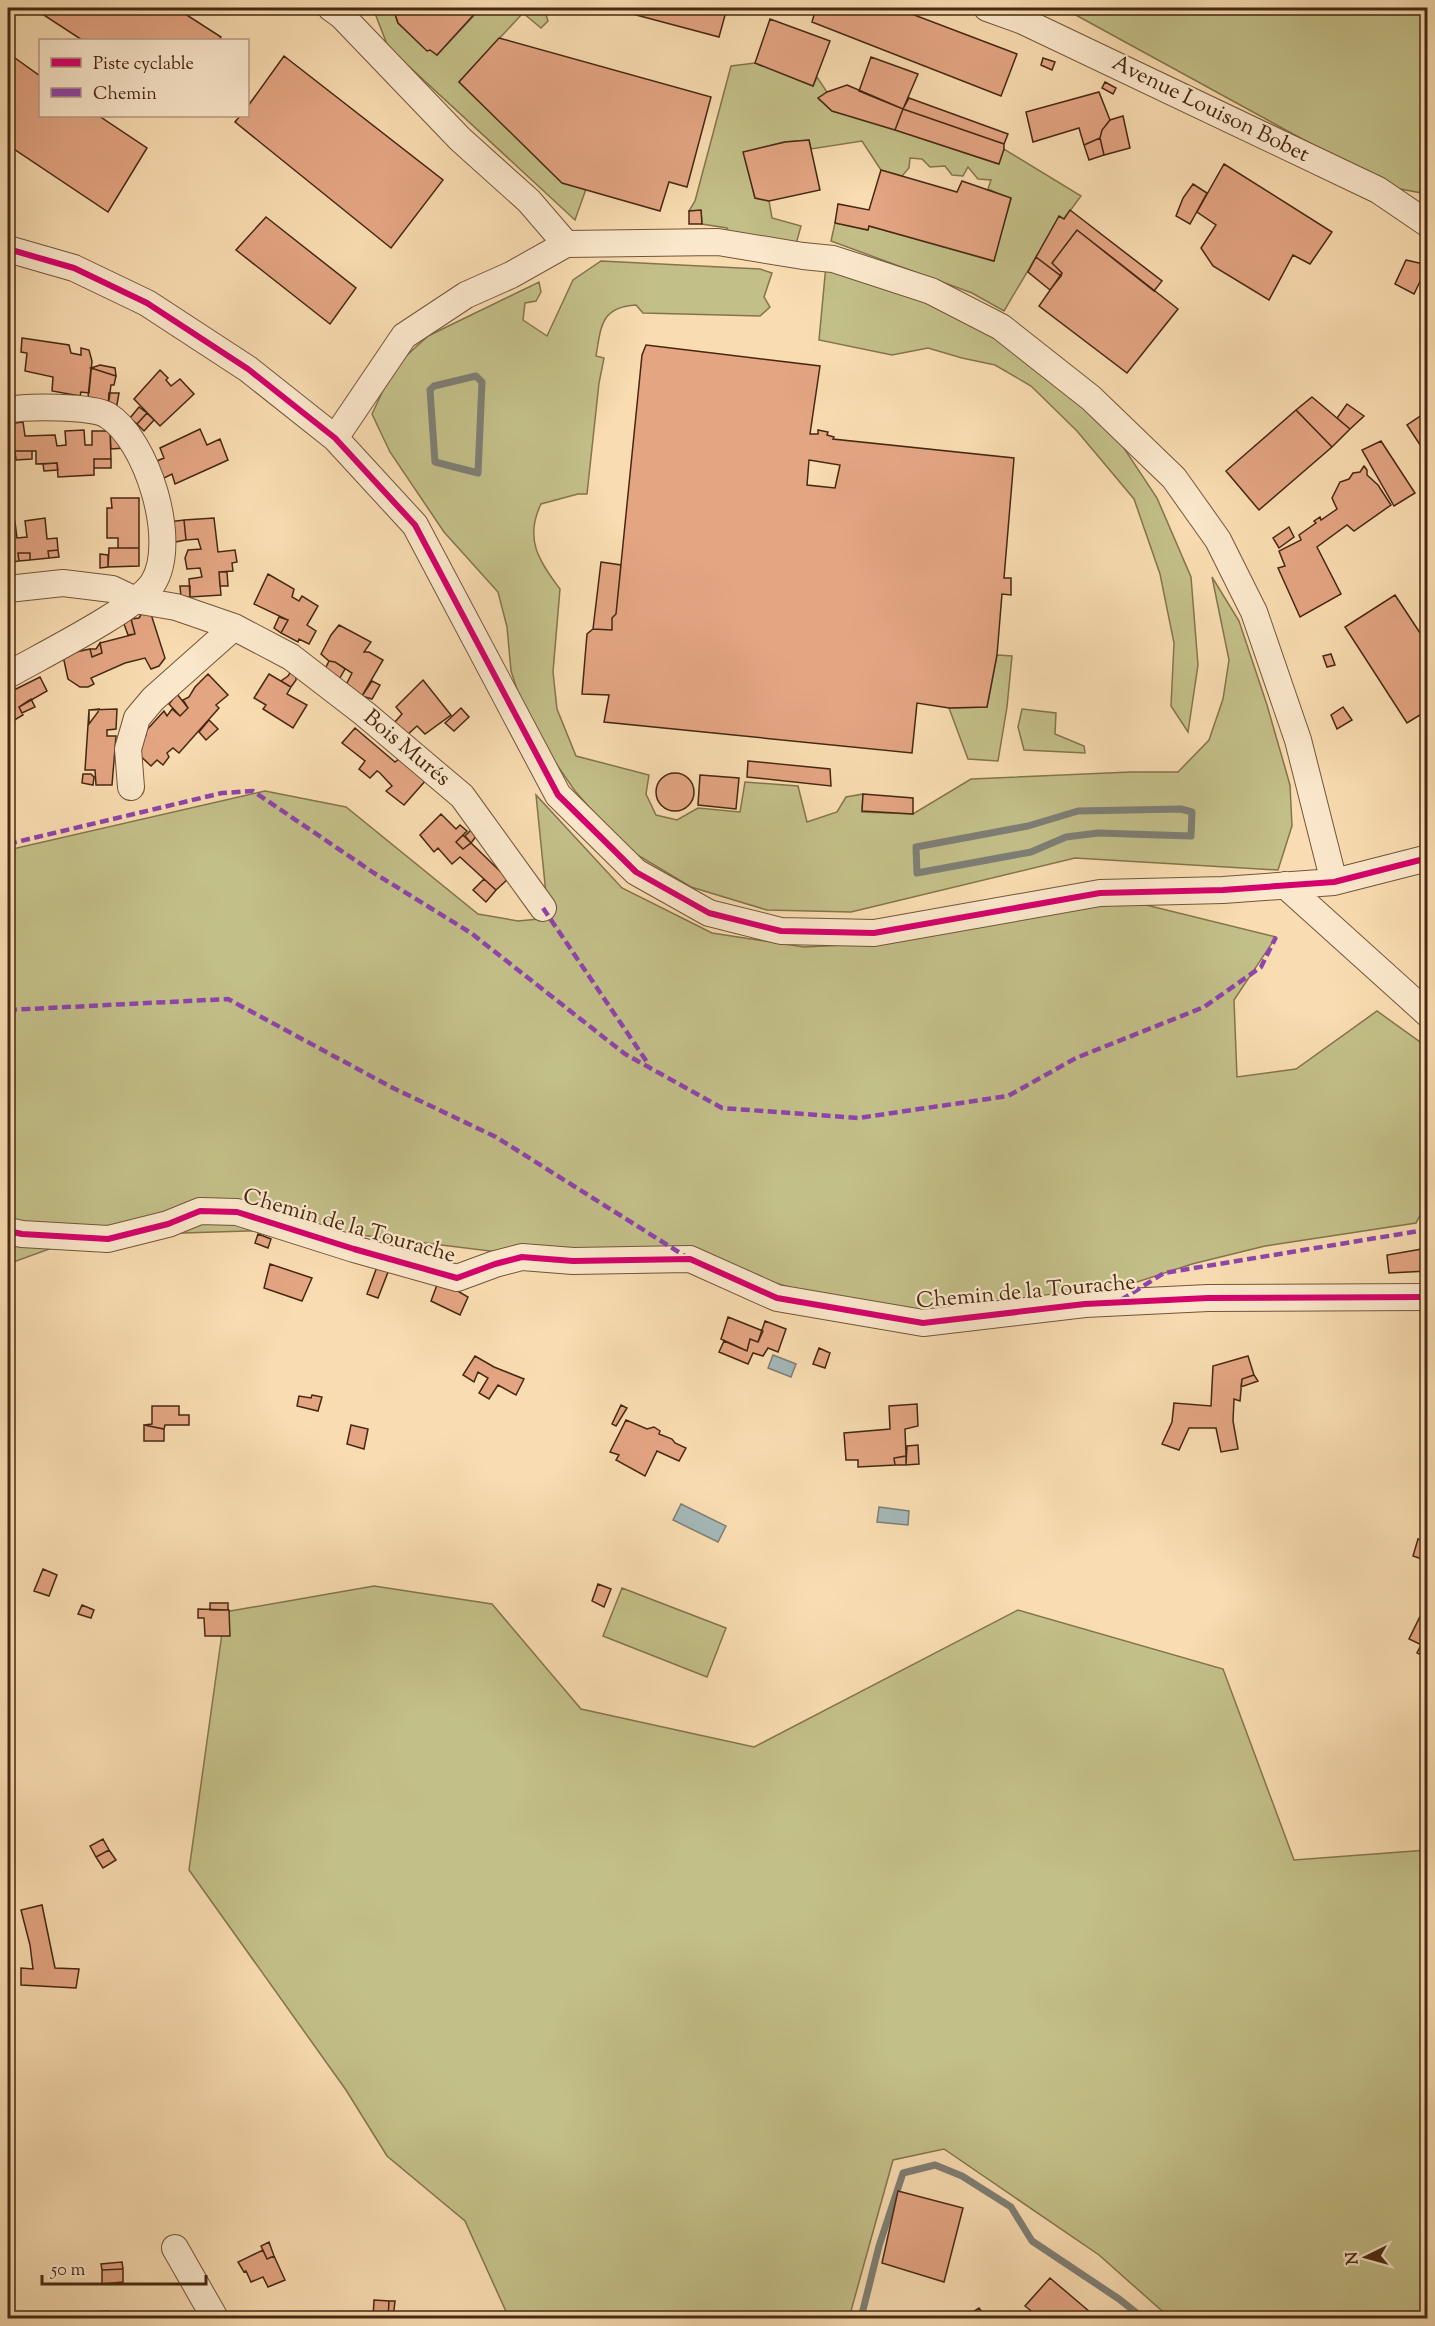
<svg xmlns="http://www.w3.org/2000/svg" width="1435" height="2326" viewBox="0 0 1435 2326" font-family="'Sorts Mill Goudy',serif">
<rect width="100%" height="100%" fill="#f9dcb1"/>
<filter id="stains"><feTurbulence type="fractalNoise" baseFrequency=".00333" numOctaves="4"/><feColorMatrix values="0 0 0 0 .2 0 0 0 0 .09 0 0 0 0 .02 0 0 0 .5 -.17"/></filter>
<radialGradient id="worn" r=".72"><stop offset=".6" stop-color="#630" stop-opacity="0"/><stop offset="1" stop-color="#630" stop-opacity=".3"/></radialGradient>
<path fill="#c3bf88" stroke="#84744c" stroke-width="1.5" d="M373,8H393L398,23L437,55L481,8H544L548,21L541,28L523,13L459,82L562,182L586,189L575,220L388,47Z
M1063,8H1427V194L1390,187Z
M755,63L813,86L817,77L827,92L819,99L832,111L860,118L998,164L1004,149L1081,196L1036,257L1004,311L972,293L831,241L835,223L867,230L869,226L993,261L1011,199L988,189L991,180L978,179L968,167L963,176L952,175L945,166L930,167L922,159L910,158L909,168L902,176L881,170L862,141L811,149L809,140L784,142L744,152L755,198L769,201L772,218L801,226L796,244L732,239L727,228L702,224L701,211H689L695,201L731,66Z
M601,261L760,269L772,273L764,297L770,307L760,316L643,313L636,305C601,307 601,326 596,356L604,358L599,383L587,494H578L541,504C524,539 539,561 560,589L553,672L557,709L576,756L649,775L646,794L656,815L677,820L698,808L740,812L745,782L798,786L807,822L837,812L846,797L863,794L862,812L913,814L971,779L1131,772H1178L1209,740L1223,699L1229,660L1212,577L1239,621L1267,705L1290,785L1292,826L1278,870L1075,858L851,912L767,910L691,887L624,847L575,791L528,723L511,671L507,627L498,592L444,532L390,452L372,414L394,367L428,336L539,282L541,292L536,301L525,303L523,320L547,336L573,280Z
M826,265L926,297L1009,344L1110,427L1157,498L1191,577L1198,665L1188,732L1171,706L1174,643L1160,574L1134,499L1077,431L1031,386L995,365L962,358L928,348L892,355L819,340Z
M997,655L1012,656L1007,707L998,761L968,759L949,708L987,707Z
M1022,709L1056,713L1055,734L1084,746L1085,753L1024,750L1018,727Z
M265,791L346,807L478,914L518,921L539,919L546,894L536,795L622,888L712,933L804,947L886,943L1084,906L1134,902L1276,937L1234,1000L1237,1077L1296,1069L1377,1011L1427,1047V1202L1416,1223L1265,1246L1192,1264L1079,1301L883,1315L667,1251L498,1252L312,1229L85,1236L8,1264V850Z
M374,1586L492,1604L581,1709L754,1747L1018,1610L1223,1669L1294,1860L1427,1850V2318H1170L1099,2255L944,2149L893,2160L849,2318H509L465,2221L387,2156L346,2090L189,1870L225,1612Z
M622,1588L726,1628L707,1677L603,1636Z"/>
<path fill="#a4b8b8" stroke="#7e7e75" stroke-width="1.5" d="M773,1355L796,1364L791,1377L768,1368Z
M681,1504L726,1526L718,1542L673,1520Z
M879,1507L909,1511L908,1525L877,1522Z"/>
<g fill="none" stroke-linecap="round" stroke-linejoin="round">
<path stroke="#7e7e75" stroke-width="7" d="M476,376L482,382L478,473L435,462L430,390L434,386Z
M1181,809L1192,812L1191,836L1098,833L1066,837L1031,852L917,873L916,847L1028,826L1078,811Z
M861,2318L879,2246L903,2173L935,2165L962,2176L1011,2207L1032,2241L1119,2299L1143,2318"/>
</g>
<path fill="#e4a583" stroke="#462811" stroke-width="1.5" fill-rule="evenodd" d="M33,8H176L221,37L219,40H82Z
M393,8H478L479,9L437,55L430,50L427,51L398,23Z
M610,8H727L719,37Z
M816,8H896L1017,54L1001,96L812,22Z
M770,19L830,41L813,86L755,63Z
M499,38L711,97L687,187L669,182L660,211L562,183L459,82Z
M8,53L40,76V116H99L147,148L108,212L8,145Z
M284,56L443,180L391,248L235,122L240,116H248V106Z
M871,57L918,74L903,109L859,91Z
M1043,58L1055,62L1052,70L1041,65Z
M1105,82L1116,88L1113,94L1102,88Z
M847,85L903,109L895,130L832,111L818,98L827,92Z
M1099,92L1110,120L1102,130L1100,138L1084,145L1079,128L1033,142L1026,112Z
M909,98L1008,134L1004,144L903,109Z
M903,109L1004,144V149L999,164L895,130Z
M1123,116L1130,148L1104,155L1100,138L1102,130L1110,120Z
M1100,138L1104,155L1089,160L1084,145Z
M809,140L820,190L769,201L755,198L743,152L785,142Z
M1224,164L1332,232L1310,264L1293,255L1269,300L1213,266L1201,248L1216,225L1197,212Z
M881,170L957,192L962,181L1011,198L994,261L869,226L868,230L835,223L838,204L869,210Z
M1193,184L1207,193L1190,224L1176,216L1183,198Z
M701,210L702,224H689V211Z
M1070,210L1162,281L1154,291L1077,230L1052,263L1062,273L1061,276L1036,257L1059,216L1064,219Z
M266,217L356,288L330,324L236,250Z
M1077,230L1178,309L1127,373L1039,306L1062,273L1052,263Z
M1036,257L1061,276L1050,290L1028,272Z
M1406,260L1428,265L1414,294L1395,284Z
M22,338L69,345L71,353L81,355V348L89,350L92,361L89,393L81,392L80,396L52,391L53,377L25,371L27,353L21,352Z
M646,345L820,366L810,434H818V430L828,432L827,435L834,437L833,439L1014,458L1004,578H1011V595L1002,594L997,655L987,707L949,708L917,703L912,753L604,722L609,695L582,694L587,634L593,629L612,630V618L616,614L642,355ZM809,460L840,465L835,488L807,485Z
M100,365L115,368L116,376L91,368Z
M91,368L116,376L114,385H111L108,408L87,407Z
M160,370L168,378L166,380L171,386L180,379L194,394L160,426L134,399Z
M109,393H119L116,410L108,408Z
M1312,397L1350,429L1332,447L1296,410Z
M1347,404L1364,416L1350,429L1337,418Z
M139,407L147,413L137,424L130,418Z
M1296,410L1332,447L1259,510L1226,471Z
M1428,411V457L1407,425Z
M147,413L154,420L144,431L137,424Z
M23,422L25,436L55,435L57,446L66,445L65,431L84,430L85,445H92V431H110L111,459H94V475L58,477L57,463L36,464V451H8V424Z
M200,429L207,445L220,439L228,460L175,484L172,474L160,480L152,463L164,458L160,448Z
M110,431L124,448L111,449Z
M1381,441L1415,493L1394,506L1362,450Z
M15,451H32V459L16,460Z
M94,459H111V468H94Z
M57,463L58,470L44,471L43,464Z
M1364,466L1367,470V475L1378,485L1391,505L1354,531L1347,525L1317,547L1341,594L1300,617L1278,568L1285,566L1279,551L1301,540L1299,535L1316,523L1314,521L1320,517L1321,520L1337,509L1332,498L1340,482L1349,479L1353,473L1360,472Z
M111,498H139V548H118V538H107V508H112Z
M45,518L47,539L57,538L58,550L48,551L49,558L30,560V553H18L19,561L8,563V523L15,522L17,538L27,537L25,521Z
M214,518L218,552L235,550L237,562L232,563L233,571L219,572L221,595L190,597L189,579L202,577L200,568L187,569L185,558L188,550L201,549L198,539L186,540L184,520Z
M184,520L186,540L170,543L168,522Z
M1289,527L1294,537L1279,548L1273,538Z
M109,548H139V566L108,567Z
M58,550L59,557L49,558L48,551Z
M18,553H30V560L19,561Z
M100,554L108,555V567L100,568Z
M601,562L621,565L616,614L612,618V630L593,629Z
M219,572H227L228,586H220Z
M268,574L294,589L292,597L299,601L302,596L318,606L307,625L316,631L309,644L299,639L298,642L281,633L288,620L254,604Z
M180,586H190V597L181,598Z
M1395,595L1428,645V710L1407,723L1345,627Z
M150,611L165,658L159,666L151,669L145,658L125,663L91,678L94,684L88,687H80L68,679L63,656L70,647L76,652L90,649L92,657L102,653L100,643L135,634L131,619L139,618L142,613Z
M279,617L288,620L281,633L274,628Z
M131,619L135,634L128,635L124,624Z
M339,625L371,642L364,652H369L383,660L362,696L346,685L352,673L335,662L329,661L321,654L331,635Z
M100,643L102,653L92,657L90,649H96Z
M1331,654L1335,665L1327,667L1323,656Z
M329,661L335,662L345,669L337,683L323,673Z
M292,670L296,675V680L291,687L281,681L288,676Z
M208,674L228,695L216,705L219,708L179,753L173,748L167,753L169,757L163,765L157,760L151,766L132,748L146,735L144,733L164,711L167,716L172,709L180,716L188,708L183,700L189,697L195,687Z
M269,674L291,687L287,694L307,705L293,728L263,709L266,705L254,698Z
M40,677L47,691L19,707L23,715L11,722L13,727L8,730V709L11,707L8,693Z
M423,680L451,715L425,734L417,726L406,736L394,723L402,714L396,707Z
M372,681L380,685L372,699L362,696Z
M177,694L188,708L180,716L169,704Z
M31,699L35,707L22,713L19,707Z
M1343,707L1352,720L1337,729L1331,715Z
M461,708L469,717L454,731L445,723Z
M99,709L98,712L89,724V710Z
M117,709L116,729L107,730V736H116L112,785H96L95,770H85L89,710Z
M209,720L218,729L206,740L199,732Z
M355,728L395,762L399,759L426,780L404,805L386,791L392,786L380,773L377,771L370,778L359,769L365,761L342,743Z
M748,761L830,769L831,786L747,777Z
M656 792a19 19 0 1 1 38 0a19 19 0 1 1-38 0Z
M83,774H91L94,777L93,785L82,783Z
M700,775L739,778L736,809L698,805Z
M863,794L913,798V814L862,811Z
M441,814L456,829L460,825L467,831L456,842L463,849L471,843L508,879L496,890L460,857L452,864L438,848L434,852L420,835Z
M471,830L477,835L471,843L465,836Z
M463,835L471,843L463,849L456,842Z
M484,879L496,890L486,902L473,890Z
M258,1234L271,1239L268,1248L255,1243Z
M1428,1248V1271L1389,1273L1387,1255Z
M270,1264L312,1278L302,1301L264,1288Z
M378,1264L390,1267L378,1298L367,1294Z
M437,1285L456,1290L468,1297L460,1315L431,1301Z
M728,1317L763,1331L758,1342L750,1339L747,1351L721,1339Z
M765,1321L786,1329L778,1352L768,1348L763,1356L753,1353L748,1364L719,1352L724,1341L747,1351L750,1339L758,1342Z
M819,1348L830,1353L825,1368L813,1364Z
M475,1356L494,1367L524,1379L516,1395L498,1385L489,1399L479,1393L488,1378L478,1372L474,1382L463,1375Z
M1248,1356L1254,1375L1242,1379L1240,1401L1234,1399L1233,1421L1238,1449L1221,1452L1216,1428H1189L1179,1450L1162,1444L1172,1422L1174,1403L1211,1406L1213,1366Z
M1254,1375L1258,1381L1241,1387L1242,1379Z
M312,1395L322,1397L318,1411L297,1406L299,1396L311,1398Z
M917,1404L918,1426L905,1429L906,1456L894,1458L895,1465L858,1467V1460H846L844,1433L890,1429L889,1406Z
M621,1405L627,1408L616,1426L612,1424Z
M152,1406H179V1415H189V1425H165L164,1429L144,1425L152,1424Z
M626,1420L647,1429L654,1427L660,1431L659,1434L672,1439L675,1443L686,1448L679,1461L657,1451L645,1476L616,1460L619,1455L610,1452Z
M144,1425L164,1429V1441H144Z
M351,1425L368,1429L364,1449L347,1444Z
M918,1445L919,1464L906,1465L907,1446Z
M906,1456V1465H895L894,1458Z
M1418,1539L1428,1542L1422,1559L1413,1556Z
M43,1569L57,1575L49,1596L34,1591Z
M598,1584L611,1589L604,1607L592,1601Z
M1428,1600V1648L1409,1639Z
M210,1603H228V1610H210Z
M82,1605L94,1610L91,1618L78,1614Z
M198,1609L229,1610L230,1636H205L204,1618H198Z
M1421,1645L1428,1648V1658L1417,1653Z
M103,1839L109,1850L96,1857L90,1846Z
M109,1850L116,1860L103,1868L96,1857Z
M42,1905L55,1968L79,1969L76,1988L21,1985V1968L33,1969L30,1945L21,1910Z
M898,2191L963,2208L944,2282L882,2263Z
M269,2242L274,2256L267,2259L261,2246Z
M263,2250L267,2259L274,2256L285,2280L268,2287L263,2277L251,2282L246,2271L244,2272L238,2262Z
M122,2262L123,2269L102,2270L101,2264Z
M123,2269V2282L102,2284V2270Z
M1050,2278L1097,2318H1040L1025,2306Z
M374,2300L389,2301L388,2318H373Z
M389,2301H395L393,2318H388Z
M979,2308L986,2318H940L962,2312L965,2317Z
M108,2311L109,2317L124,2315L125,2318H93L92,2312Z"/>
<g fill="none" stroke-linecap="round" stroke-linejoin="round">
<defs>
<path id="minor" d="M331,8L342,16L460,139L529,201L566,244
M987,8L1023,21L1378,190L1428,224
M8,249L74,268L147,303L248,369L335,438L415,525L558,795L636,872L709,913L781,931L874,933L1100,893L1223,890L1334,882L1428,858
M8,410C26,406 91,406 107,415C147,439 179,542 153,583C136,609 39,657 8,675
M335,438L404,336L466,295L511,275L566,244L718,242L803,256L833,259L931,291L1001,327L1091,398L1174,478L1218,540L1254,612L1298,740L1334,882
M8,589L63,583L112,589L135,600L176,607L234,627L291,657L365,714L462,796L543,908
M131,787L128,749L137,718L153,699L234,627
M1285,885L1428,1014
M8,1231L22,1234L108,1239L168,1224L200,1211L237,1212L354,1249L457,1278L495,1264L522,1257L573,1261L690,1259L777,1298L923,1323L1085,1304L1208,1298L1428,1297
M175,2248L215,2318"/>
</defs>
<use href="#minor" stroke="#735539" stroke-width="28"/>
<use href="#minor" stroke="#fbe8cc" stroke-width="26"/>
<path stroke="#8e44ad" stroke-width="4.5" stroke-dasharray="9 4.5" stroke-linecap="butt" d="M8,844L222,793L253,791L374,873L471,933L625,1054L722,1108L858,1118L1008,1096L1076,1058L1204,1007L1261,967L1276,937
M543,908L649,1065
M8,1010L228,999L393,1088L496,1137L688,1258
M1121,1300L1164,1273L1425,1230L1428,1225"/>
<defs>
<path id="cycleway" d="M8,249L74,268L147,303L248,369L335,438L415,525L558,795L636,872L709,913L781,931L874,933L1100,893L1223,890L1334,882L1428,858
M8,1231L22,1234L108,1239L168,1224L200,1211L237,1212L354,1249L457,1278L495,1264L522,1257L573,1261L690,1259L777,1298L923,1323L1085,1304L1208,1298L1428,1297"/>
</defs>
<use href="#cycleway" stroke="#fbe8cc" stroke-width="10"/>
<use href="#cycleway" stroke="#d6006c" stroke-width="6"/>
</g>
<g text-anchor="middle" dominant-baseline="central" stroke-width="4.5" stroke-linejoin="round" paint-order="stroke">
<g font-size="22" fill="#462811" stroke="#fbe8cc">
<text transform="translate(1210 110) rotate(26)">Avenue Louison Bobet</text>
<text transform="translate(406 749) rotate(40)">Bois Murés</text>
<text transform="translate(349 1227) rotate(16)">Chemin de la Tourache</text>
<text transform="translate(1026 1293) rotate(-5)">Chemin de la Tourache</text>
</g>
</g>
<rect width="1435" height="2326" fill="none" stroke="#f9dcb1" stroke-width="30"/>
<rect x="9" y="9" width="1417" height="2308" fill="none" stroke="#462811" stroke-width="3"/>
<rect x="15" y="15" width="1405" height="2296" fill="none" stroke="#462811" stroke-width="1.5"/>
<rect x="39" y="39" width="210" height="78" fill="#fbe8cc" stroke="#b39b81" stroke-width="1.5"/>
<rect x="51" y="58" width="30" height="9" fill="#d6006c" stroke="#b39b81" stroke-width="1.5"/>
<text x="93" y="69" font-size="18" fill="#462811">Piste cyclable</text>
<rect x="51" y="88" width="30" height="9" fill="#8e44ad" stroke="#b39b81" stroke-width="1.5"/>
<text x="93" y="99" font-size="18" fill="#462811">Chemin</text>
<g transform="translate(1366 2257) rotate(265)" stroke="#fbe8cc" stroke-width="4.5" paint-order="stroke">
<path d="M0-4.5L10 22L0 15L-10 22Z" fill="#462811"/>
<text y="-9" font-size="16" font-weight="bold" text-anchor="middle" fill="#462811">N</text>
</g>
<path d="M42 2275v9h164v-9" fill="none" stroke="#462811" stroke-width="3"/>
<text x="51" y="2275" font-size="18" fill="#462811" stroke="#fbe8cc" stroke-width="4.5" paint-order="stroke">50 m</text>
<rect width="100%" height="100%" filter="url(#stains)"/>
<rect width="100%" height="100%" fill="url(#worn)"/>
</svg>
